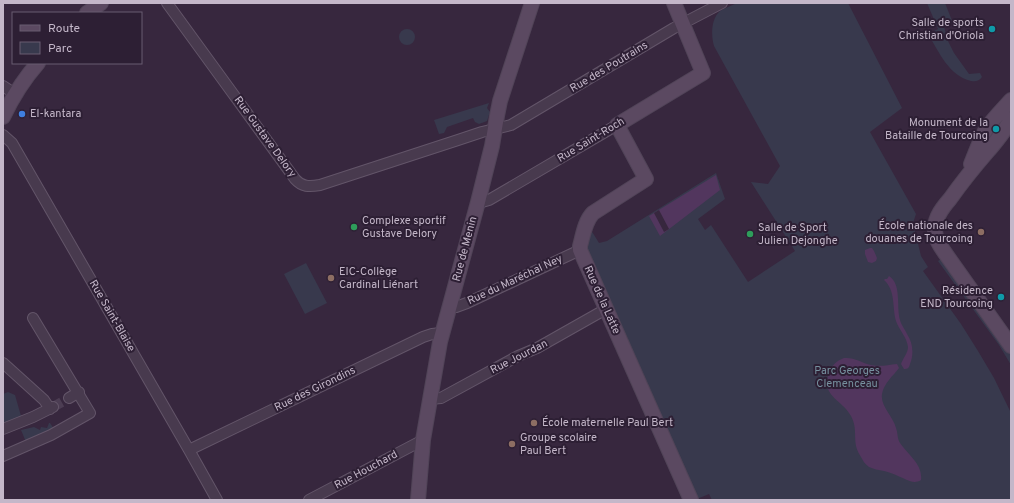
<svg xmlns="http://www.w3.org/2000/svg" width="1014" height="503" viewBox="0 0 1014 503" font-family="Overpass,sans-serif">
<rect width="100%" height="100%" fill="#37273e"/>
<path fill="#38394d" d="M737,3H848L902,108L870,132L916,214L913,223L921,256L928,267L923,271L961,324L978,351L994,378L1011,413V500H712L709,494L697,499L585,251L591,230L599,243L607,241L716,173L725,199L698,219L705,230L711,225L748,282L795,251L751,182L768,184L780,166L714,46C711,36 711,20 719,12C723,8 732,6 737,3Z
M927,3H945L953,23L942,19L948,41L954,53L969,74L980,73L982,77C979,81 976,82 971,81C949,76 939,52 928,34L938,29Z
M399 37a8 8 0 1 1 16 0a8 8 0 1 1-16 0Z
M489,103L487,108L490,112L487,121L479,124L475,122L473,118L447,127L444,133L439,134L434,120Z
M943,258L1007,348L1011,355V365L999,345L938,261Z
M306,263L327,303L305,314L284,274Z
M8,392L15,395L21,416L3,424V394Z
M49,423H50L54,429L26,442L21,430L34,427L40,430L41,427L47,428Z"/>
<path fill="#52365e" d="M716,175L720,190L660,236L649,216Z
M870,248H872L874,251L877,258L876,261L872,263L868,262L865,254V250Z
M889,276C902,284 896,307 900,320C901,325 905,329 907,334C913,343 914,354 910,364C909,368 908,369 904,369L901,364C903,358 908,353 908,347C907,337 899,330 896,321C892,307 896,291 884,280L885,279H887Z
M844,358C854,357 862,363 871,365C881,367 887,365 897,364L899,368C893,376 884,383 882,394C880,406 893,416 896,428C898,433 897,438 900,443C908,455 923,464 921,480C913,485 906,479 898,476C894,474 889,472 884,471C879,470 873,469 869,467C865,464 863,461 861,457C859,454 857,450 856,446C854,435 857,427 851,416C843,400 820,396 829,373C832,365 836,361 844,358Z"/>
<path fill="#37273e" d="M659,210L669,229L664,232L654,213Z"/>
<g fill="none" stroke-linecap="round" stroke-linejoin="round">
<path stroke="#4c3d53" stroke-width="10" stroke-dasharray="10 5" stroke-linecap="butt" d="M53,407L69,398"/>
<defs>
<path id="street" d="M167,3L295,179C302,187 309,187 320,185L458,140L482,132L511,125L674,28L722,3
M3,86L15,94
M3,135L12,143L189,450L217,500
M478,202H482L489,200L617,125
M450,306L456,307L467,303L580,250
M3,363L44,400L50,409
M69,398L79,392
M430,399L441,398L518,356L537,348L606,309
M3,429L33,417L53,407
M189,450L423,337L432,334L441,333
M3,456L51,435L90,413L33,318
M309,500L423,440"/>
<path id="secondary" d="M674,3L703,73L617,125L646,179L593,213C585,221 583,235 580,246V250L691,500
M87,13L101,3
M3,117C13,96 23,80 38,63
M1011,119C1004,133 998,139 988,151C975,166 962,182 950,199C943,207 935,217 935,228C934,237 940,246 945,253L1011,346
M971,164C976,152 980,140 986,129C993,119 1002,110 1011,100
M418,500L423,440L440,342L478,202L492,146L497,116L500,101L532,3"/>
</defs>
<use href="#street" stroke="#635569" stroke-width="12"/>
<use href="#secondary" stroke="#514458" stroke-width="16"/>
<use href="#street" stroke="#483a4e" stroke-width="10"/>
<use href="#secondary" stroke="#5b4961" stroke-width="14"/>
</g>
<g fill="#0f9aa8" stroke="#2d1f34" stroke-width="1.5">
<circle cx="992" cy="29" r="4"/>
<circle cx="996" cy="129" r="4"/>
<circle cx="1001" cy="297" r="4"/>
</g>
<circle fill="#3f7fe0" stroke="#2d1f34" stroke-width="1.5" cx="22" cy="114" r="4"/>
<g fill="#2e9e5b" stroke="#2d1f34" stroke-width="1.5">
<circle cx="354" cy="227" r="4"/>
<circle cx="750" cy="234" r="4"/>
</g>
<g fill="#8d6e63" stroke="#2d1f34" stroke-width="1.5">
<circle cx="981" cy="232" r="4"/>
<circle cx="331" cy="278" r="4"/>
<circle cx="534" cy="423" r="4"/>
<circle cx="512" cy="444" r="4"/>
</g>
<g text-anchor="middle" dominant-baseline="central" stroke-width="4" stroke-linejoin="round" paint-order="stroke">
<g font-size="11" fill="#c4b7c9" stroke="#2d1f34" text-anchor="start">
<text x="984" y="23" text-anchor="end">Salle de sports<tspan x="984" dy="13">Christian d'Oriola</tspan></text>
<text x="30" y="114">El-kantara</text>
<text x="988" y="123" text-anchor="end">Monument de la<tspan x="988" dy="13">Bataille de Tourcoing</tspan></text>
<text x="362" y="221">Complexe sportif<tspan x="362" dy="13">Gustave Delory</tspan></text>
<text x="973" y="226" text-anchor="end">École nationale des<tspan x="973" dy="13">douanes de Tourcoing</tspan></text>
<text x="758" y="228">Salle de Sport<tspan x="758" dy="13">Julien Dejonghe</tspan></text>
<text x="339" y="272">EIC-Collège<tspan x="339" dy="13">Cardinal Liénart</tspan></text>
<text x="993" y="291" text-anchor="end">Résidence<tspan x="993" dy="13">END Tourcoing</tspan></text>
<text x="542" y="423">École maternelle Paul Bert</text>
<text x="520" y="438">Groupe scolaire<tspan x="520" dy="13">Paul Bert</tspan></text>
</g>
<g font-size="11" fill="#c4b7c9" stroke="#2d1f34">
<text transform="translate(609 67) rotate(-31)">Rue des Poutrains</text>
<text transform="translate(265 137) rotate(54)">Rue Gustave Delory</text>
<text transform="translate(591 140) rotate(-31)">Rue Saint-Roch</text>
<text transform="translate(465 249) rotate(-75)">Rue de Menin</text>
<text transform="translate(515 280) rotate(-25)">Rue du Maréchal Ney</text>
<text transform="translate(602 300) rotate(66)">Rue de la Latte</text>
<text transform="translate(112 316) rotate(60)">Rue Saint-Blaise</text>
<text transform="translate(519 357) rotate(-27)">Rue Jourdan</text>
<text transform="translate(315 389) rotate(-26)">Rue des Girondins</text>
<text transform="translate(366 470) rotate(-28)">Rue Houchard</text>
</g>
<g font-size="11" fill="#76909e" stroke="#2d1f34">
<text x="847" y="371">Parc Georges<tspan x="847" dy="13">Clemenceau</tspan></text>
</g>
</g>
<rect width="1014" height="503" fill="none" stroke="#c4b7c9" stroke-width="8"/>
<rect x="12" y="12" width="130" height="52" fill="#2d1f34" stroke="#695c70"/>
<rect x="20" y="25" width="20" height="6" fill="#5b4961" stroke="#695c70"/>
<text x="48" y="32" font-size="12" fill="#c4b7c9">Route</text>
<rect x="20" y="42" width="20" height="12" fill="#38394d" stroke="#695c70"/>
<text x="48" y="52" font-size="12" fill="#c4b7c9">Parc</text>
</svg>
